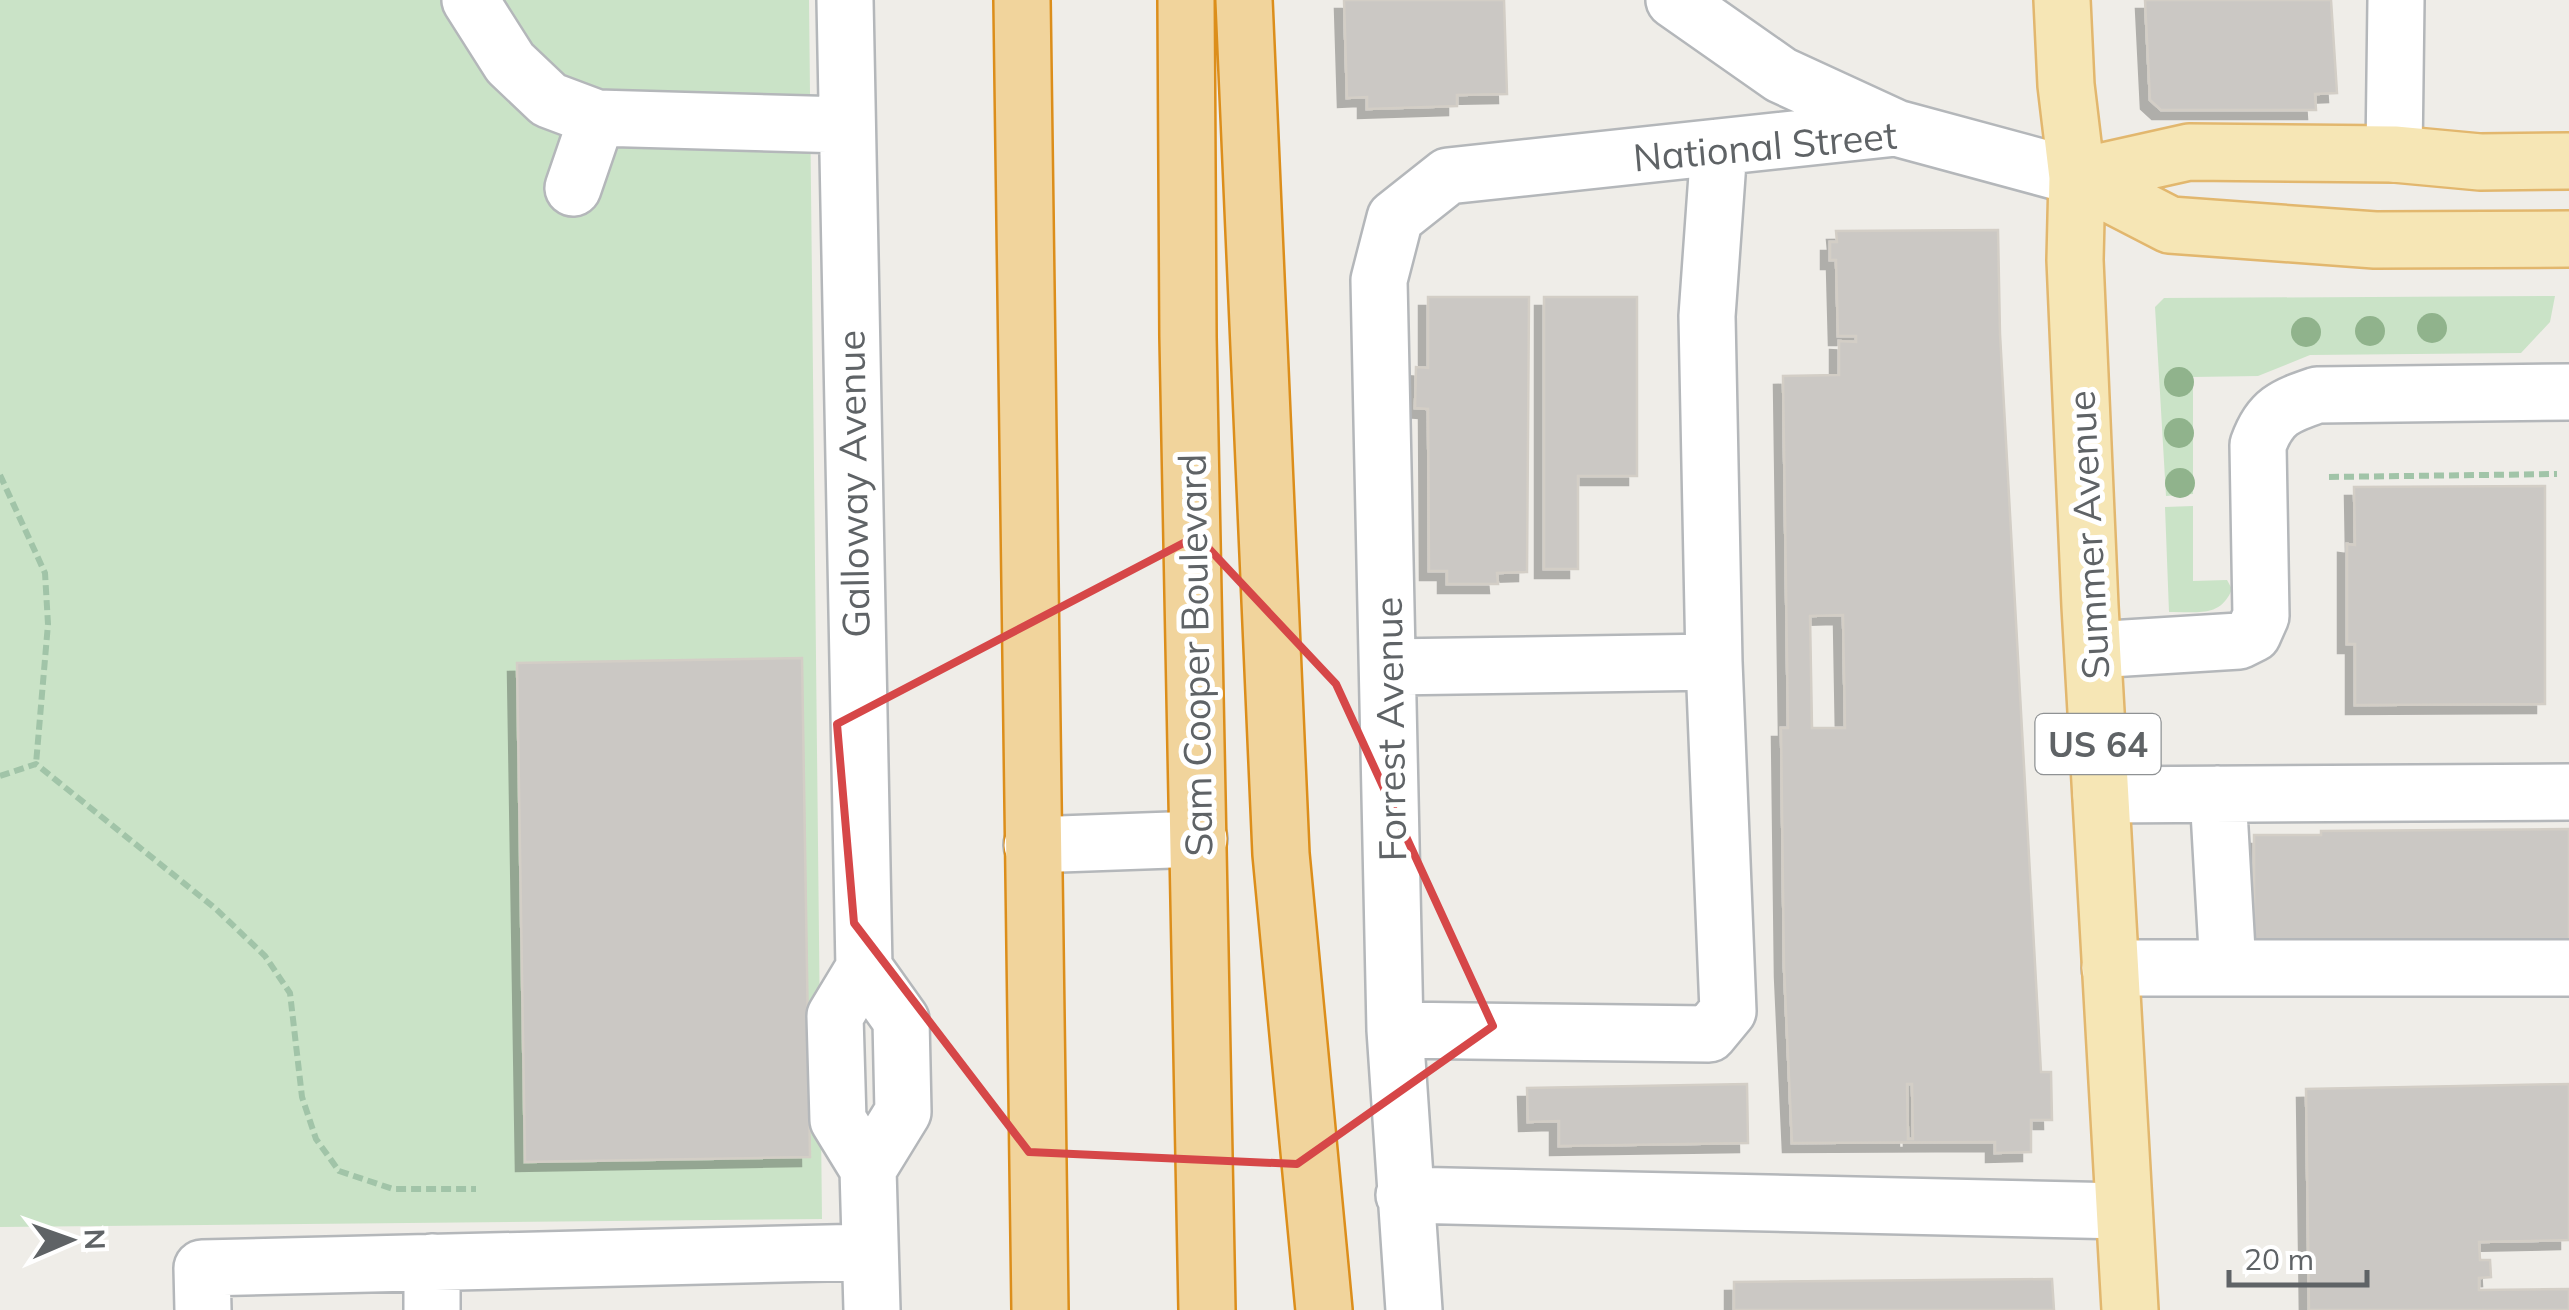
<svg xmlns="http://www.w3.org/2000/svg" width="2569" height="1310" viewBox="0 0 2569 1310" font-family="Mulish,sans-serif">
<defs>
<filter id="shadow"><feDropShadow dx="-9" dy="9" stdDeviation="0" flood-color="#0004"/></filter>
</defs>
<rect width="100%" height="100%" fill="#efede8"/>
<path fill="#cae3c7" d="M0,0H809L822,1219L0,1227Z
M2555,296L2550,322L2521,353L2310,355L2258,376L2193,377V494L2166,496L2155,307L2164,298Z
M2193,506V581L2227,580L2232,589C2220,619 2196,611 2169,612L2165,507Z"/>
<path fill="#cbc8c4" stroke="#d3cec6" stroke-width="2.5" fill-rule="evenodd" filter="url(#shadow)" d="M1344,0H1504L1507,94L1457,95V106L1367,109V97L1347,98Z
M2145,0H2331L2337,93L2315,94L2316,110H2161L2150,100Z
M1998,230L2000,334L2041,1072H2051L2052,1120H2031V1152L1995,1153V1142L1792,1143L1784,968L1781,728H1788L1783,376L1839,375V341L1856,342V336H1838L1836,260H1830V242H1837L1836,231ZM1843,615L1845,728H1812L1810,616ZM1907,1084H1912L1913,1139H1908Z
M1428,297H1529L1527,572L1497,573L1498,584H1447V571H1429L1428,409L1415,408L1416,367L1428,368Z
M1544,297H1637V476H1578V569H1544Z
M2545,486V704L2355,705V644H2347V544L2355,545L2354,487Z
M802,658L810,1157L525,1162L517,663Z
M2569,829V942L2254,944V835H2321V831Z
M1747,1084L1748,1143L1559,1146V1121L1528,1122L1527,1088Z
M2569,1084V1240L2479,1242L2480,1260H2490L2491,1277L2479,1278V1290L2569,1289V1310H2309L2306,1089Z
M2052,1279L2054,1310H1734V1282Z"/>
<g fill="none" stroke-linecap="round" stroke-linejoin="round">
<defs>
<path id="minor" d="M470,0L510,63L549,100L597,118L845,125
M845,0L864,968L835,1016L838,1120L868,1169L872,1310
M1674,0L1781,75L1894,127
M2394,154L2396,0
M573,188L597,118
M2093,650L2239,641L2253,634L2261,616L2258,445C2270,411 2285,406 2317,395L2569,392
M1389,667L1714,662
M2218,794L2228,968
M2101,795L2569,792
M1032,845L1199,839
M864,968L901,1020L903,1112L868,1169
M2110,968H2569
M1395,1030L1709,1034L1728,1011L1714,662L1707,316L1719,147
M1404,1195L2124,1211
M432,1262V1310
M203,1310L202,1268L870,1252
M1414,1310L1395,1030L1379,280L1395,218L1448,176L1896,128L2077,177"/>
<path id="major" d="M2062,0L2066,85L2077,177L2075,260L2090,606L2130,1310
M2077,177L2170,225L2375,240L2569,239
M2077,177L2189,152L2394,154L2480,162L2569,161"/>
<path id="highway" d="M1022,0L1040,1310
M1186,0L1188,337L1207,1310
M1244,0L1281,854L1324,1310"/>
</defs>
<use href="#minor" stroke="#b4b7ba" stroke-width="60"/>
<use href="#major" stroke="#e2b76e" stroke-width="60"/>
<use href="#highway" stroke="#dc8e1b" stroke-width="60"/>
<path stroke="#a1c4a8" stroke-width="6" stroke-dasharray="10 5" stroke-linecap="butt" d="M0,475L45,573L48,624L36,764
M2329,477L2557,474
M0,776L36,764L216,909L265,956L290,993L302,1097L316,1139L339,1171L393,1189H476"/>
<use href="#minor" stroke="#fff" stroke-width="55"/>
<use href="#major" stroke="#f6e6b5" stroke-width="55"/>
<use href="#highway" stroke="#f1d49c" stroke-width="55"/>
</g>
<g fill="#90b38c">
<circle cx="2432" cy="328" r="15"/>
<circle cx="2370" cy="331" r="15"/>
<circle cx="2306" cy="332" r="15"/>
<circle cx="2179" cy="382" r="15"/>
<circle cx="2179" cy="433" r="15"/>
<circle cx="2180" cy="483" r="15"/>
</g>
<path fill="none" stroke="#d64748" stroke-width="8" stroke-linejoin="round" d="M1197,536L1336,684L1493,1026L1297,1164L1029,1152L854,923L837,724Z"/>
<g text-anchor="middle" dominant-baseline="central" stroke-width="10" stroke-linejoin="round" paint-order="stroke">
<rect fill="#fff" stroke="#8f9294" stroke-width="2.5" x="2035.5" y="714" width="125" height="60" rx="8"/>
<g font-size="35" font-weight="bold" fill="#5f6366">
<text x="2098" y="744">US 64</text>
</g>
<g font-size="38" fill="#5f6366" stroke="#fff">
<text transform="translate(1765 146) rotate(-5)">National Street</text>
<text transform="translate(853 484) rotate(-91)">Galloway Avenue</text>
<text transform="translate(2088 535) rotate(-93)">Summer Avenue</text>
<text transform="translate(1195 655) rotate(-91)">Sam Cooper Boulevard</text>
<text transform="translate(1390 729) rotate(-91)">Forrest Avenue</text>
</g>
</g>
<g transform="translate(70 1240) rotate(88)" stroke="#ffffff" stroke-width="8" paint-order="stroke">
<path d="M0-8L18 38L0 25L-18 38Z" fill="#5f6366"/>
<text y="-15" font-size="28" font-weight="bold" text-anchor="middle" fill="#5f6366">N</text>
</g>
<path d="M2229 1270v15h138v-15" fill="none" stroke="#5f6366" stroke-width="5"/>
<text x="2244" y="1270" font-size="30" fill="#5f6366" stroke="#ffffff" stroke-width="8" paint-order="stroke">20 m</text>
</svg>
